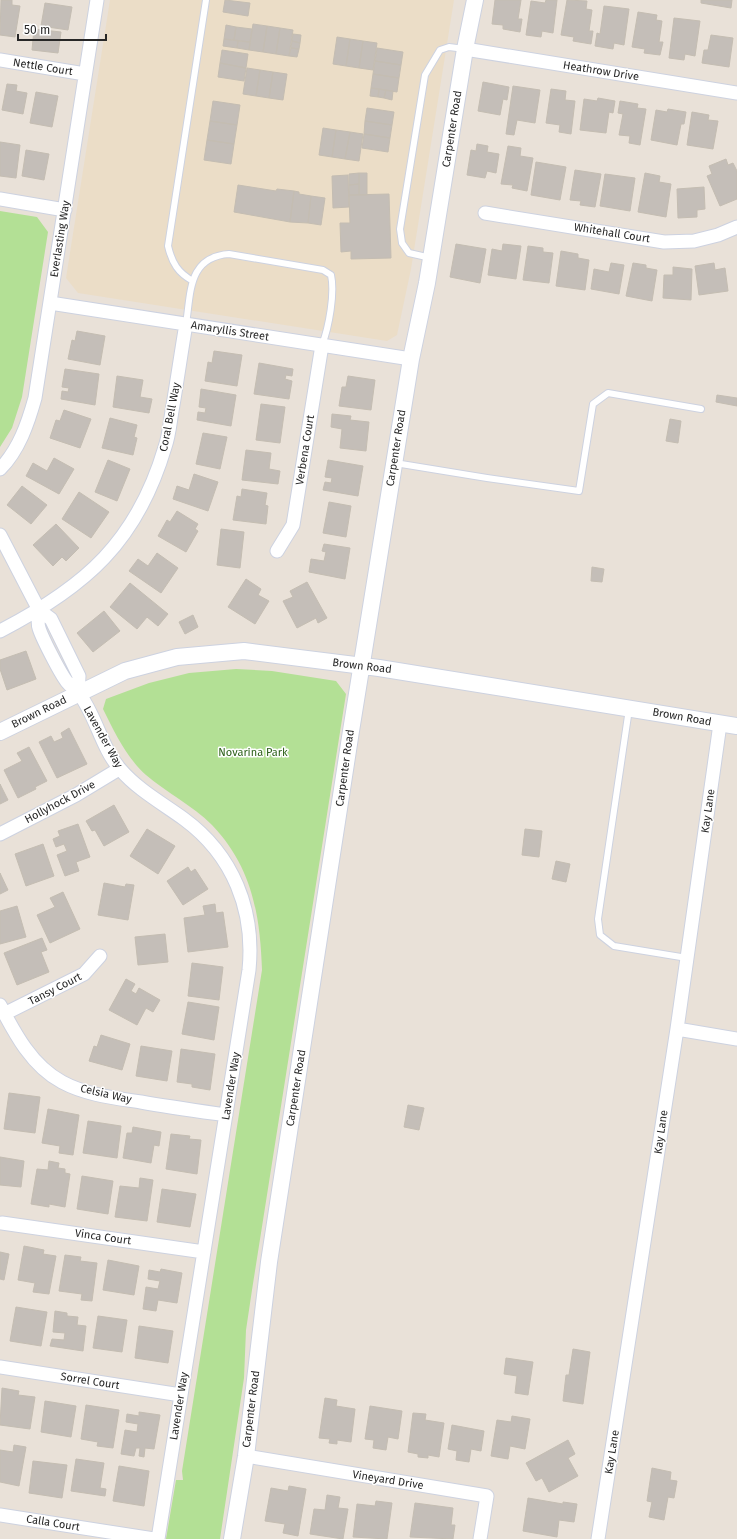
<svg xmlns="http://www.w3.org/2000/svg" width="737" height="1539" viewBox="0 0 737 1539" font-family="'Fira Sans',sans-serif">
<rect width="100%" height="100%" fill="#e9e1d8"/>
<path fill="#ebddc7" d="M110,0H454L411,269L397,335L387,341L78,293L66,278Z"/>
<path fill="#b3e095" d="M0,211L37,217L48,232L22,397L12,428L0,447Z
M236,669L272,671L336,681L346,694L252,1290L246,1330L244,1378L220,1539H166L176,1480H183L182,1471L262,970C260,914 252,867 212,825C192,805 167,793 146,775C126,757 115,733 103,709L106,699L149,683L189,673Z"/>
<path fill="#c4beb8" stroke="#c4bdb2" d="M1,0H12V5L20,6L15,37L0,35Z
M225,0L250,3L248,16L223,12Z
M495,0H521L518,19H522L520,32L503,29V25L492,24Z
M546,0H557L553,33L542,31L541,37L526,35L531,1L545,3Z
M567,0L587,1L586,9L592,10L589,31H593L591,44L573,41L574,37L561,35Z
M701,0H732L731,8L701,3Z
M45,3L72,7L68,30L41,26Z
M604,6L629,9L624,45L614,43L613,49L595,46L597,33L600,34Z
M638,12L657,15L656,20L662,21L659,42H663L660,55L644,53L645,49L632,47Z
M674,18L700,21L695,56L685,54L684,60L669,58Z
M253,24L267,26L263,52L249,50Z
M226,25L236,27L234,40L224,39Z
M267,26L280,28L276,54L263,52Z
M236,27L252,29L250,42L234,40Z
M280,28L293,30L289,56L276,54Z
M34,29L61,32L58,53L32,50Z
M293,34L301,35L300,43L292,41Z
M711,35L733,38L729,67L702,63L704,50H708Z
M337,37L350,39L346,66L333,64Z
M224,39L238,41L237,48L223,46Z
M350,39L363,41L359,68L346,66Z
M238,41L250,42L249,50L237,48Z
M292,41L300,43L299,49L291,48Z
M363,41L377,43L373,70L359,68Z
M291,48L299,49L297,57L289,56Z
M377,48L403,52L401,65L375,61Z
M222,50L248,54L246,68L220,63Z
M375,61L401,65L399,78L373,74Z
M220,63L246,68L244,81L218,77Z
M247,68L260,70L256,96L243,94Z
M260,70L273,72L269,98L256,96Z
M273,72L287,74L283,100L269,98Z
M373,74L399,78L397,92L371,88Z
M483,82L509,87L507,100L503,99L500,115L478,111Z
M7,84L17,85L16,91L27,93L23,114L2,110Z
M513,86L540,90L535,123L517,120L514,135L506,134Z
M371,88L379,89L378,97L370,96Z
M379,89L386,90L384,98L378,97Z
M551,89L566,91L565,100L575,101L571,134L559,132L560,125L546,123Z
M386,90L393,91L392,100L384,98Z
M36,92L58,96L52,127L30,123Z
M598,98L615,101L613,113L609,112L606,133L580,130L584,99L597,101Z
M213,101L240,105L237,125L210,121Z
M620,101L638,104L637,108L646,109L640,145L629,143L630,136L619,135L623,114L618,113Z
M367,108L394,112L392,125L365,121Z
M668,109L686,112L684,124H681L677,145L651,140L656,110L667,112Z
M692,112L709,115L708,120L718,121L713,149L687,145Z
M210,121L237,125L234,144L207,140Z
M365,121L392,125L390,138L364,134Z
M323,128L336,130L332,157L319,155Z
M336,130L350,132L345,159L332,157Z
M350,132L363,134L359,161L345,159Z
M364,134L390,138L388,152L362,148Z
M207,140L234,144L231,164L204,160Z
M0,142L20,145L16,178L0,176Z
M477,144L488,146L487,152L499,154L496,173L487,171L485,178L467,175L471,150L476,151Z
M508,146L521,148L520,156L533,158L527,191L512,188L513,185L501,184Z
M26,150L49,154L44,180L22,176Z
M726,159L728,165L733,163L737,171V199L720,206L707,176L712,174L709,166Z
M536,162L566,167L560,200L531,195Z
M575,170L601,174L595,207L580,205L581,201L570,200Z
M359,173V184L349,185V174Z
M359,173H367V195H359Z
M645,173L660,176L659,182L671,184L666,217L638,212Z
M605,174L635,178L630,211L600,206Z
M348,175L349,207L333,208L332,176Z
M359,184V195H349V185Z
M238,185L276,191L277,189L294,191L290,222L234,212Z
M704,187L705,209L697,210V217L678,218L677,189Z
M294,191L299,192V194L311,196L308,223L290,222Z
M389,194L391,258L351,259V251L341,252L340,223H350L349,195Z
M311,196L325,198L321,225L308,223Z
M456,244L486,249L480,283L450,277Z
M503,244L521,246L516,279L488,275L492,249L502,251Z
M528,246L543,248V252L553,253L549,283L523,280Z
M561,251L578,254V258L589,260L585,290L556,286Z
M611,263L624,265L619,294L591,289L594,269L609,272Z
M633,263L646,265V268L657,270L652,301L626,296Z
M714,263L715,270L725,268L728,291L699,295L695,266Z
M673,267L692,269L691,300L663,298L664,275H673Z
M77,331L105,336L100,365L68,359L72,340L75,341Z
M214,351L242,355L237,386L205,381L208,362L212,363Z
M259,363L293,369L292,376L286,375L285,379L292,381L289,399L254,394Z
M65,369L99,374L95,405L61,399L62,391L68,392L69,388L62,387Z
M117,376L143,380L140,397L152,399L149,413L113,407Z
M348,376L375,380L371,410L339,406L342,387H346Z
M201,389L236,395L231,426L197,420L198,412L205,413L206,408L199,407Z
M717,395L737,398V406L716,402Z
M261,404L285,407L280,443L256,440Z
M64,410L91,419L80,448L50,438L56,420L60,421Z
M332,414L351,416L350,420L369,422L366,451L340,448L342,429L331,427Z
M110,418L137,425L134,437L137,438L133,455L102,448Z
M670,419L681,421L678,443L666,441Z
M203,433L227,437L220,469L196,464Z
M246,450L271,453L269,469L280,471L278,484L242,480Z
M54,458L74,469L59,494L26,476L33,463L47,471Z
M108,460L130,469L117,501L95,492Z
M328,460L363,466L358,496L323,490L325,482L331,483L332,478L325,477Z
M194,474L218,482L208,511L173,499L177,486L189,490Z
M22,486L47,505L31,524L7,505Z
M242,489L267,493L265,505L268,506L266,524L233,520L237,496L241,497Z
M79,492L109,512L91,538L62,519Z
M329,502L351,506L346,537L323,533Z
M177,511L198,524L195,529L198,531L186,552L158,536L167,520L170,522Z
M56,524L79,548L66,561L62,557L53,566L33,545Z
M221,529L244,532L240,568L217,565Z
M324,544L350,548L345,579L309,572L311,559L324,561L326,552L322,551Z
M157,553L178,568L161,593L129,571L138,559L148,566Z
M592,567L604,569L602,582L591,581Z
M246,579L261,589L258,595L269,601L255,624L228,607Z
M307,582L327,618L318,623L316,618L297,628L283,601L293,597L290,591Z
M130,583L168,614L158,626L147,617L137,629L110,607Z
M104,611L120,631L93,652L77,633Z
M193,615L198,627L185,634L179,622Z
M26,651L36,679L7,690L0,669V660Z
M69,728L87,764L57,778L39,742L51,736L54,742L63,738L61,733Z
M29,747L47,781L35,787L36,789L18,798L4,770L22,761L17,753Z
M0,784L8,800L0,804Z
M114,805L129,832L104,846L95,830L92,831L86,821Z
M78,824L90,857L76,862L79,871L65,876L57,855L67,851L64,844L56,847L53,839L60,836L58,831Z
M147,829L175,846L158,874L130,856Z
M525,829L542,831L539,857L522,855Z
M43,844L54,876L26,886L15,854Z
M556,861L570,864L566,882L552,879Z
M188,867L191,872L195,869L208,889L183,905L167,881Z
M0,873L8,890L0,894Z
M104,883L125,887L126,884L134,885L128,920L98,915Z
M63,892L80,929L50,943L37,915L55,907L50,898Z
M215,904L216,913L223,912L228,947L188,952L184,918L205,915L203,906Z
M17,906L26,937L0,944V911Z
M165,934L168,962L138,965L135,937Z
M42,938L47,950L41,952L49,972L17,985L4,953Z
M192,963L223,967L219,1000L188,996Z
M126,979L135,984L131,991L136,994L139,988L160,1000L153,1012L146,1008L137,1025L109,1010Z
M188,1002L219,1007L214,1040L182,1034Z
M101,1035L130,1044L122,1070L89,1061L94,1046L97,1047Z
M141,1046L172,1051L167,1081L136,1076Z
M181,1049L215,1054L210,1090L192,1087V1084L177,1082Z
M9,1093L40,1097L35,1133L4,1129Z
M408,1105L424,1108L419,1130L404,1127Z
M48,1109L79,1115L73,1155L59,1153L60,1146L42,1143Z
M88,1121L121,1126L117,1158L83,1153Z
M133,1127L161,1132L159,1146L154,1145L151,1163L123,1158L127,1133H132Z
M171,1134L190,1136L189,1139L201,1140L197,1174L166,1169Z
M0,1157L24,1161L21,1187L0,1185Z
M49,1161L59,1163L58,1168L65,1169V1173L70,1174L65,1207L49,1204V1207L31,1204L37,1169L48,1170Z
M82,1176L113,1181L108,1214L77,1209Z
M140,1178L153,1180L147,1221L115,1217L120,1186L139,1188Z
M162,1189L196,1194L190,1227L157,1222Z
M24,1246L44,1250L43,1254L56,1256L49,1294L33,1292L35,1283L18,1280Z
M0,1252L9,1254L4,1280L0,1279Z
M65,1255L81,1257L80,1261L97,1263L92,1301L81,1300L82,1294L59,1291Z
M108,1260L139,1266L134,1295L103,1290Z
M161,1269L182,1273L177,1303L158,1300L156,1311L143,1309L146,1287L158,1289L160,1281L148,1279L149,1270L160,1272Z
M16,1307L47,1312L41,1346L10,1341Z
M55,1311L67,1313V1316L78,1317L77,1325L86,1326L83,1351L50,1346L52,1339L64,1340L65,1333L53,1332Z
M98,1316L127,1320L122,1352L93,1348Z
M139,1326L173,1331L168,1363L135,1358Z
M573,1349L590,1352L583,1404L563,1401L566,1375H569Z
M506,1358L533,1362L528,1395L515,1393L517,1376L504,1374Z
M2,1388L19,1391L18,1395L35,1397L30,1429L0,1425Z
M325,1398L337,1400L336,1406L355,1409L351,1442L337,1440V1444L329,1443L330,1439L319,1438Z
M45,1401L76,1406L71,1437L41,1432Z
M86,1405L119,1410L113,1448L97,1446L98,1442L81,1439Z
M370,1406L402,1411L398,1439L388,1437L386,1450L373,1448L374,1440L365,1439Z
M139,1412L160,1415L154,1449L145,1448L144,1457L139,1456L140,1448H136L134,1456L121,1454L125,1430L137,1432L138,1424L126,1422L127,1414L139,1416Z
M413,1413L426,1414L425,1420L444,1423L439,1457L428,1455V1458L418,1457V1454L408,1452Z
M512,1416L530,1419L525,1449L510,1446L508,1459L491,1456L497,1420L511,1422Z
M452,1425L484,1431L481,1451L471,1449L469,1462L456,1460L457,1451L448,1449Z
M568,1440L575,1454L568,1458L578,1476L549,1492L542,1478L536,1481L526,1463Z
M14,1445L26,1447L19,1486L0,1482V1450L13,1452Z
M76,1459L104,1463L100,1488L106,1489L105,1496L71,1491Z
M33,1461L67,1465L62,1498L29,1493Z
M119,1466L149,1471L144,1506L113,1501Z
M652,1468L671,1472L670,1480L677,1481L674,1498L668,1497L664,1520L649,1517L652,1502L647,1501Z
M289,1486L306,1489L298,1536L283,1533L285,1524L265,1521L271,1488L288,1491Z
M327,1495L340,1497L338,1508L348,1509L343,1539L310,1534L314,1509L325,1510Z
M528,1498L563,1504V1502L577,1504L574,1522L559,1520L557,1537L523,1531Z
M376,1501L392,1503L387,1539L353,1537L357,1504L375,1506Z
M415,1503L453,1508L451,1525H455L453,1539L410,1537Z"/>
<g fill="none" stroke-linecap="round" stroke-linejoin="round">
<defs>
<path id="service" d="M431,258L409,253L402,243L400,229L425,75L440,50L449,47L465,49
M193,281C178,273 172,263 168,246L206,0
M186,324C191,292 188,257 229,254L323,270L331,275C335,293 329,327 322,345
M395,463L487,478L579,491L593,404L608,393L701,409
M629,709L598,919L600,935L614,946L687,958"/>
<path id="minor" d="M465,49L737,93
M0,60L85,74
M0,199L65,210
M485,213L664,242L694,241L718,235L737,227
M50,303L411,359
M0,469C19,450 28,423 35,398L97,0
M0,535L39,610L51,619L79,676L78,693
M277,551L293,525L322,345
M39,610C39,615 37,623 39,628C42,638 60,673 67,682C70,686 75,689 78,692C96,715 101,747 120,769C138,790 162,803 184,819C233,855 255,910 249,970L158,1539
M0,631C85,587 137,542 165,447C169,436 170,423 172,411C177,382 181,353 186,324
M0,834L76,795L119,769
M0,1005C15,1034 32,1066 62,1082C86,1095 115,1098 141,1102C169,1107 198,1111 226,1115
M4,1014L84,974L100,956
M677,1029L737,1039
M2,1223L204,1252
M0,1367L181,1395
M246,1456L487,1496L480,1539
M0,1515L154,1539
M598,1539L677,1029L720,724"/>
<path id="tertiary" d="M0,732L125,671L177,657L244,651L379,668L737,726
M232,1539L246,1456L269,1262L351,731L411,359L427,283L465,49L475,0"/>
</defs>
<use href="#service" stroke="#cdd2e0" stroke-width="8"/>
<use href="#minor" stroke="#cdd2e0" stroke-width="15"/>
<use href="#tertiary" stroke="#cdd2e0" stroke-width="18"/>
<use href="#service" stroke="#fff" stroke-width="6"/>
<use href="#minor" stroke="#fff" stroke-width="13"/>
<use href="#tertiary" stroke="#fff" stroke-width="16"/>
</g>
<g text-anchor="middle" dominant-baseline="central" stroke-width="3" stroke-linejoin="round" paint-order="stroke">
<g font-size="11" fill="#272727" stroke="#fff">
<text transform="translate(43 67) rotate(9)">Nettle Court</text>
<text transform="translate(601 71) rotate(9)">Heathrow Drive</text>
<text transform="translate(452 129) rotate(-81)">Carpenter Road</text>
<text transform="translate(612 233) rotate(9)">Whitehall Court</text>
<text transform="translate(60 239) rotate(-81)">Everlasting Way</text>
<text transform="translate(230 331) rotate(9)">Amaryllis Street</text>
<text transform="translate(170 417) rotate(-79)">Coral Bell Way</text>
<text transform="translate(396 448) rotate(-81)">Carpenter Road</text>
<text transform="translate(305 450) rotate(-81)">Verbena Court</text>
<text transform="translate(362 666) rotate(7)">Brown Road</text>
<text transform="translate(39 712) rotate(-26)">Brown Road</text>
<text transform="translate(682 717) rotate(10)">Brown Road</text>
<text transform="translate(103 737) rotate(61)">Lavender Way</text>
<text transform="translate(345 768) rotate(-82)">Carpenter Road</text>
<text transform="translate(60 802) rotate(-28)">Hollyhock Drive</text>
<text transform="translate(708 811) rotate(-82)">Kay Lane</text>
<text transform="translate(55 989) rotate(-27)">Tansy Court</text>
<text transform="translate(231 1086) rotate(-81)">Lavender Way</text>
<text transform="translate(296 1088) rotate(-81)">Carpenter Road</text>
<text transform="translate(106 1094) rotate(13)">Celsia Way</text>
<text transform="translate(661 1132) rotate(-82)">Kay Lane</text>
<text transform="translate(103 1237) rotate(8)">Vinca Court</text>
<text transform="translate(90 1381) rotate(9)">Sorrel Court</text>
<text transform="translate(179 1406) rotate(-81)">Lavender Way</text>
<text transform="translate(251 1409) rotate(-83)">Carpenter Road</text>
<text transform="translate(612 1452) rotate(-81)">Kay Lane</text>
<text transform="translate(388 1480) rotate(9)">Vineyard Drive</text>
<text transform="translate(53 1523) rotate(9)">Calla Court</text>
</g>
<g font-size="11" fill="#2d611a" stroke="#fff">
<text x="253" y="752">Novarina Park</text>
</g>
</g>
<path d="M18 34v6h88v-6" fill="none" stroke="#272727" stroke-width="2"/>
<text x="24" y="34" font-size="12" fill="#272727" stroke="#ffffff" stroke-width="3" paint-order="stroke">50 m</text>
</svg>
